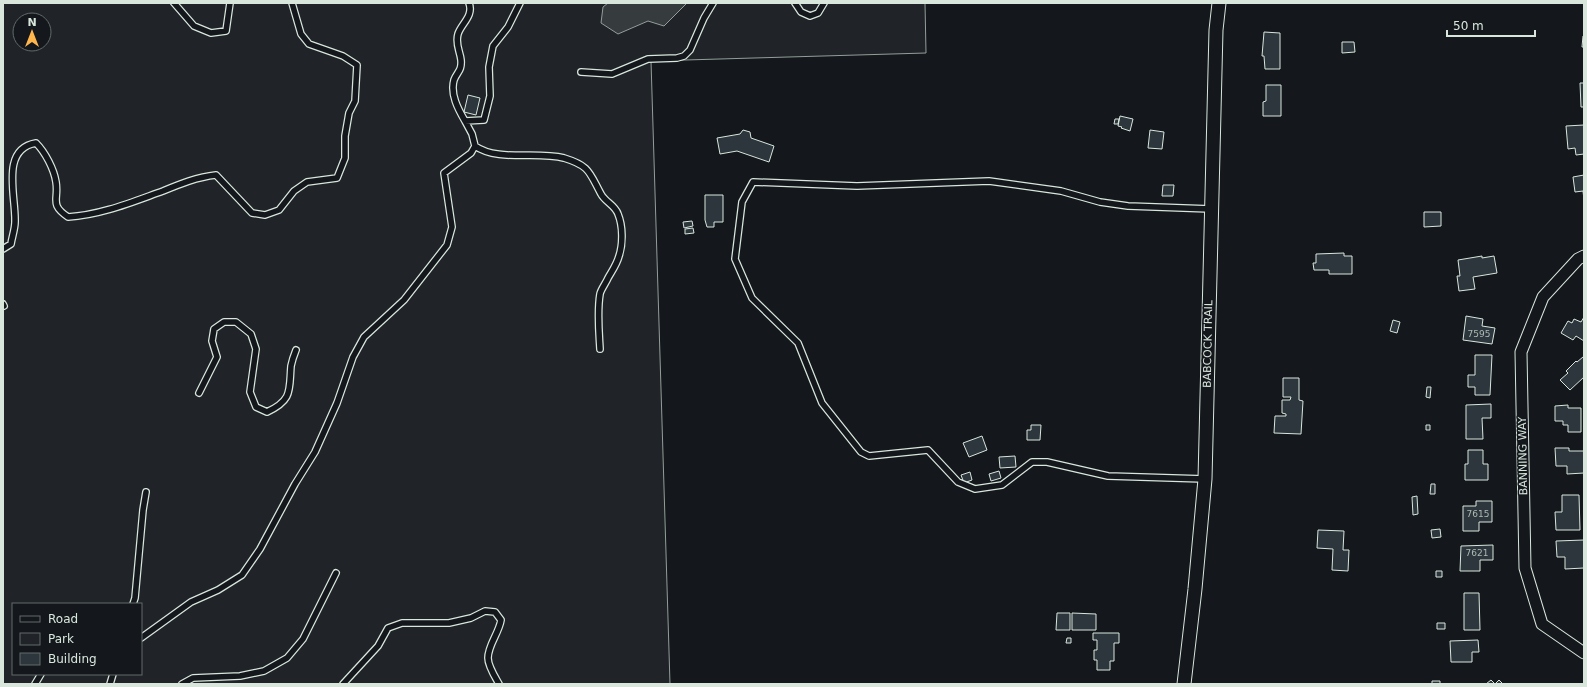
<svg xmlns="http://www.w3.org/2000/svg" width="1587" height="687" viewBox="0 0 1587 687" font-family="'DejaVu Sans',sans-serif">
<rect width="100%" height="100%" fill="#14181c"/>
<path fill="#202428" stroke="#939e99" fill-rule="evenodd" d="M3,3H925L926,53L651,61L670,684H3ZM20,20H44V44H20ZM13,604H141V674H13Z"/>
<path fill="#363b3e" stroke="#939e99" d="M608,3H687L664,26L648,21L618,34L601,23L603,7Z"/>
<path fill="#2c363c" stroke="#d8e6dc" d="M1264,32L1280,33V69H1265L1264,56H1262Z
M1583,36H1584V47H1582Z
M1342,42H1354L1355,52L1342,53Z
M1580,83H1584V107H1581Z
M1266,85H1281V116H1263V102L1266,101Z
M468,95L480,98L476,115L464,112Z
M1120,116L1133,119L1130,131L1121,128L1122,127L1118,126Z
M1115,119H1119L1118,124H1114Z
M1584,125V154L1576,155L1575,148L1568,149L1566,126Z
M743,130L750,132L751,138L774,146L769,162L737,151L720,154L717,138L740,134Z
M1150,130L1164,132L1162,149L1148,148Z
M1584,175V200L1583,191L1575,192L1573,177Z
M1163,185H1174L1173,196H1162Z
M705,195H723V222H714V227H707L705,220Z
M1424,212H1441V226L1424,227Z
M692,221L693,226L684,228L683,222Z
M693,228L694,233L685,234V229Z
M1344,253V256H1352V274H1329V270H1314L1313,263H1316V254Z
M1482,256V258L1494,256L1497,273L1473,277L1475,289L1459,291L1457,276H1460L1458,260Z
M1466,316L1483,319L1482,326L1495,328L1492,344L1463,340Z
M1584,317V341L1576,336L1573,340L1561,333L1568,321L1572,323L1574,319L1581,322Z
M1393,320L1400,322L1397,333L1390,331Z
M1475,355H1492L1490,395H1475V387H1468V375H1475Z
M1583,357L1584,358V377L1570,390L1560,380L1568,373L1566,371L1576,361L1577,362Z
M1283,378H1299V400L1303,401L1301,434L1274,433L1275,416H1286V414L1282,413V400H1290L1291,397H1283Z
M1427,387H1431L1430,398L1426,397Z
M1491,404V418H1482L1483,439H1466V405Z
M1568,405V408H1581V432H1568V425H1563V421H1555V406Z
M1031,425H1041L1040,440H1027V430H1031Z
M1426,425H1430V430H1426Z
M982,436L987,450L969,457L963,443Z
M1555,448H1569V451H1584V473L1567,474V466H1556Z
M1468,450H1483V464H1488V480H1465V464H1468Z
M1015,456L1016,467L1000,468L999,457Z
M999,471L1001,478L991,481L989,474Z
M970,472L972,480L964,483L961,475Z
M1431,484H1435V494H1430Z
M1562,495H1579L1580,530H1556L1555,512H1562Z
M1417,496L1418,514L1413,515L1412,497Z
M1476,501H1492V522H1479V531H1463V506H1476Z
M1440,529L1441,537L1432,538L1431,530Z
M1318,530L1344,531L1343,550H1349L1348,571L1332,570L1333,549L1317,548Z
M1584,540V568L1565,569V557H1557L1556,541Z
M1493,545V560H1480V571H1460L1461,546Z
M1436,571H1442V577H1436Z
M1464,593H1479L1480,630H1464Z
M1057,613H1070V630H1056Z
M1072,613L1096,614V630H1072Z
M1437,623H1445V629H1437Z
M1093,633H1119V643H1114V661H1110V670H1097V660H1094V650H1097V640H1093Z
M1067,638H1071V643H1066Z
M1478,640L1479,652H1472V662H1451L1450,641Z
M1491,680L1495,684H1486Z
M1499,680L1503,684H1495Z
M1432,681H1440V684H1432Z"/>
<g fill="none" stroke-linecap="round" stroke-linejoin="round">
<defs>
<path id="service" d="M174,3L194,26L211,33L226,31L230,3
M469,3C474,16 461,24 458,34C455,44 460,51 461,60C462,71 457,72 454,80C450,94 458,109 465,121L484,120L490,96L489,67L493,46L508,27L520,3
M795,3L801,12L810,16L818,13L824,3
M581,72L612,74L648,59L677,58L684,56L690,50L704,18L713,3
M465,121L472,134L475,146C498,162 536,151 564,158C590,166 589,172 601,194C605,202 615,205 618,214C623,226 623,244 619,256C617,264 612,271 608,278C606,283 601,289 600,294C597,312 599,331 600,349
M3,249L11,244C12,237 15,229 15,222C16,196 0,149 36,143C45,152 54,169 56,182C59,200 49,204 68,217C101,215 132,202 163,191C180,184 197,177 216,175L252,213L265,215L279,210L294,191L307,182L337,178L345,158V136L349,113L355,101L357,65L343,56L309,44L301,34L292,3
M3,304L4,306
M199,393L217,357L212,341L214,329L224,322H236L251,334L256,349L250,392L256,407L267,412C293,400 289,390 291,366C292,361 294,355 296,350
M1205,479L1108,476L1047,462H1032L1002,485L975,489L958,482L928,450L869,456L861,452L822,403L798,343L752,298L735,259L742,202L753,182L857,186L989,181L1061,191L1100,202L1128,206L1211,209
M133,604L135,598L143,510L146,492
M141,638L191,602L218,590L242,575L260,549L295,484L315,452L337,403L353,357L364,337L404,300L447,245L452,227L444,173L471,153L475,146
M35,684L41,674
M110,684L113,674
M182,684L193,678L240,676L264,671L287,658L303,639L336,573
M343,684L378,646L388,628L402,623H449L471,618L485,611L495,612L501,620C499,633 488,645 488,658C488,666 495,677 499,684"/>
<path id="minor" d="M1584,256L1578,259L1543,297L1521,352L1525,568L1542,624L1584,653"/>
<path id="tertiary" d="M1184,684L1195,589L1205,479L1216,30L1219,3"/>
</defs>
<use href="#service" stroke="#d8e6dc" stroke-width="8"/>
<use href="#minor" stroke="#d8e6dc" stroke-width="13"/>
<use href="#tertiary" stroke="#d8e6dc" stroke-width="15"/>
<use href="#service" stroke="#14181c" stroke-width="5.5"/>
<use href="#minor" stroke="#14181c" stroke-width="11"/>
<use href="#tertiary" stroke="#14181c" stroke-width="13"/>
</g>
<g text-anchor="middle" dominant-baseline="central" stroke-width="3" stroke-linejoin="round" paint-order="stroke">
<g font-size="9" fill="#adbab4">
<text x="1479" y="334">7595</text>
<text x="1478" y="514">7615</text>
<text x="1477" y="553">7621</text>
</g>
<g font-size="11" fill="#d8e6dc" stroke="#14181c">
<text transform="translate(1208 344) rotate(-89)">BABCOCK TRAIL</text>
<text transform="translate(1523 456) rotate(-91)">BANNING WAY</text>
</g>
</g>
<rect width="1587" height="687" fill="none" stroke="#d8e6dc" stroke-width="8"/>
<rect x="12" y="603" width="130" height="72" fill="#14181c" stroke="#626a69"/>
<rect x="20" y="616" width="20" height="6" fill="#14181c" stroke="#626a69"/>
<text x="48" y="623" font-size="12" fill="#d8e6dc">Road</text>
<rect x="20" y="633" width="20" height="12" fill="#202428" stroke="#626a69"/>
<text x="48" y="643" font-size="12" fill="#d8e6dc">Park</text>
<rect x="20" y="653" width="20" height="12" fill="#2c363c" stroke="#626a69"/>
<text x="48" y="663" font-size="12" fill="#d8e6dc">Building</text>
<g transform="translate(32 32)"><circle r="19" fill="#14181c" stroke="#626a69"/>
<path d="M0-3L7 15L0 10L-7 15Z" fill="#ffb74d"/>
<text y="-6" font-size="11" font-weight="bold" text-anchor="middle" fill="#d8e6dc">N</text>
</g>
<path d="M1447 30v6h88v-6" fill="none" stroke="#d8e6dc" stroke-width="2"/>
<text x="1453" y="30" font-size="12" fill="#d8e6dc" stroke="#14181c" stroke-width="3" paint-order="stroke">50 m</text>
</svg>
